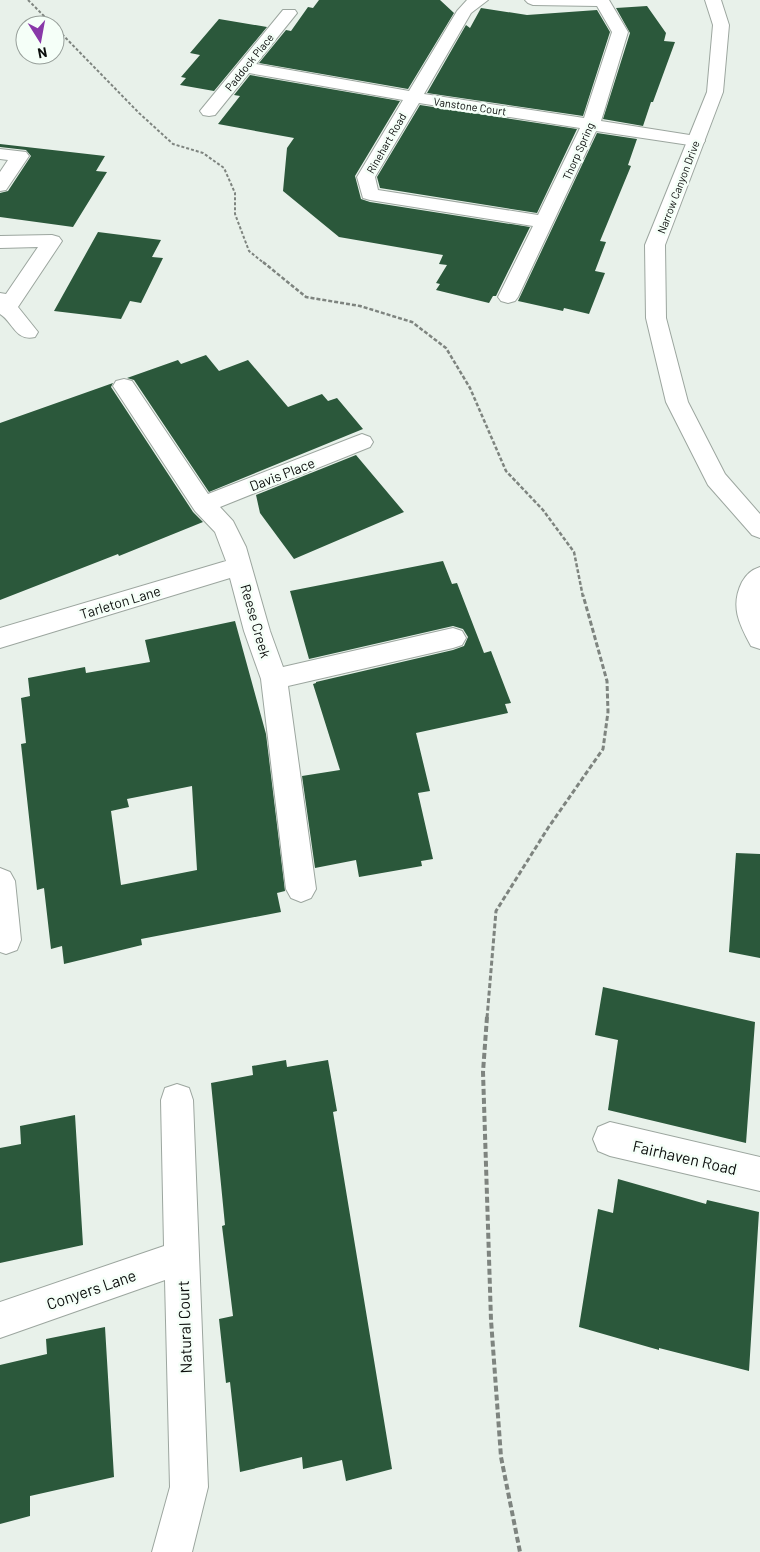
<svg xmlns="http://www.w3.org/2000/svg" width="760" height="1552" viewBox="0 0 760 1552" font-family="Barlow,sans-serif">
<rect width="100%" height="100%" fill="#e8f1ea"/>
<path fill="#2b583b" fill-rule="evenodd" d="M319,0H440L454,13L408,89L259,63L286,30L291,31L308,7L313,8Z
M647,6L666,33L664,41L675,42L653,102H651L643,126L603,119L630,33L616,8Z
M481,8L527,15L597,10L610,32L583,116L427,93L466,25L470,28Z
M219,19L267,27L214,91L180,85L186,78L181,77L200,55L190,53Z
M250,75L400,101L355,176L361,199L370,202L530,227L496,296H493L489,303L436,290L440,284L436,283L447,265L439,264L443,255L339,237L283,191L287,148L294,138L218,124L240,96L234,95Z
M420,105L577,129L537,213L380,188L377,177Z
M597,133L637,139L628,165L631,166L600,241L606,242L595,271L605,273L589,314L564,308L563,311L518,301Z
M0,144L105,156L96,171L107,172L73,227L0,217V193L8,191L31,156L26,150L0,147Z
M98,232L161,240L152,257L163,258L141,303L130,301L121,319L54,311Z
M206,355L219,371L248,360L288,407L322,394L328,401L337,398L363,429L209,492L134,380L127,378L178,360L181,364Z
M113,383L111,387L193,512L203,522L119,556L118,554L0,600V423Z
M356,455L404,512L294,559L260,513L256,495Z
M443,561L452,584L457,583L484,653L491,651L511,703L505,704L508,713L416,733L430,791L418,793L433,859L421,861L422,866L359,877L356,860L315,868L302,776L340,770L313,684L316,683V682L453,650L464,646L468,637L463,629L453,626L309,659L290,591Z
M235,621L266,734L285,891L277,893L281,912L141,939L142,945L64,964L62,946L51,949L44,888L37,890L21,744L26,743L21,698L30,696L28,678L85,667L86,673L150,662L145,640ZM192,786L197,870L121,885L111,811L129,807L127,799Z
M736,853L760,854V958L729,952Z
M603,987L755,1022L746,1143L608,1110L618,1040L595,1035Z
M286,1060L287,1067L328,1060L337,1111L333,1112L392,1469L346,1481L342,1460L303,1469L302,1457L240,1472L230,1382L226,1383L219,1319L233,1316L222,1226L225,1225L211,1083L253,1075L252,1066Z
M75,1115L83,1245L0,1263V1148L21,1144L20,1126Z
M618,1179L706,1204L707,1200L759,1212L749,1371L659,1348V1350L579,1327L598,1209L613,1213Z
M105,1327L114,1477L30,1496V1516L0,1524V1365L47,1354L46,1339Z"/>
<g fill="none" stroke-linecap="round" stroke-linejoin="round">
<defs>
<path id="street" d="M467,0H488L471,13L424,94L584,118L612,32L597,6L533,5L528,3L525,0H609L628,32L601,121L696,136L702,137L705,141L702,145L696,146L596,131L518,297L515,301L508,303L501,301L498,297L533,226L370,200L363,198L357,177L403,100L249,73L215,115L209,116L203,115L200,111L283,10H295L297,13L256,64L409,91L457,11ZM419,103L580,128L538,215L378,190L375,177Z
M0,149L26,152L29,156L6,190L0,191V172L8,160L0,159Z
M52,235L59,237L62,241L18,307L38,332L35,337C16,342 13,322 0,314V293L6,294L38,247L0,248V236Z
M124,379L132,381L208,494L354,437L362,434L370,437L373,442L370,447L220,507L233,521L246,547L270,631L283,667L453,628L462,631L466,638L462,645L453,648L288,686L316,889L311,898L301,902L291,898L286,889L261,679L244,631L230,578L0,648V628L226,561L215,532L195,511L113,386L116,381Z
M0,868L10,872L15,881L21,940L17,950L6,954L0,952Z
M177,1084L189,1088L193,1100L208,1487L192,1552H152L170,1487L165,1280L0,1338V1302L164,1246L161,1100L165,1088Z
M610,1122L760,1157V1191L610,1156L598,1151L593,1139L598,1127Z"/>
<path id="secondary" d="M705,0H721L729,25L723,92L665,245L666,318L688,402L725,474L760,514V538L752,535L708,485L666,402L646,318L645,245L707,92L713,25Z
M760,567V649L751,646C739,624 730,606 742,582C747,574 751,570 760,567Z"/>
</defs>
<use href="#street" stroke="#9ca69f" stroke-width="2"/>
<use href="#secondary" stroke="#9ca69f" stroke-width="2"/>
<path stroke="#7e847f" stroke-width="2" stroke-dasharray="3 2" stroke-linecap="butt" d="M28,0L53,25
M55,27L139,113L173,144L203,153L224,168L235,193V214L249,251L265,264"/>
<path stroke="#7e847f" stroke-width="2.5" stroke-dasharray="4 2" stroke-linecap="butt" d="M263,262L306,297L360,306L412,322L446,348L470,388L506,471L543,510L574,552L583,597"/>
<path stroke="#7e847f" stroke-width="3" stroke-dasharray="5 2.5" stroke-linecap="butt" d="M487,1018L496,911L548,828L603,749L608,712L607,681L583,595"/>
<path stroke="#7e847f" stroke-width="4" stroke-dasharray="6 3" stroke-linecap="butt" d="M487,1017L483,1072L491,1320L501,1457L520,1552"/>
<use href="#street" fill="#fff" fill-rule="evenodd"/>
<use href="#secondary" fill="#fff" fill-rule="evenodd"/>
</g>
<g text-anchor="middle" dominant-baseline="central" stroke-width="5" stroke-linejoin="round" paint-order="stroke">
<g font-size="11" fill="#0b0e0c" stroke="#f5fff8">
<text transform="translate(249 62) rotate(-51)">Paddock Place</text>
<text transform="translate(470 106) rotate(8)">Vanstone Court</text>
<text transform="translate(386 143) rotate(-60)">Rinehart Road</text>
<text transform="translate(578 151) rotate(-66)">Thorp Spring</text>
<text transform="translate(678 187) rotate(-69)">Narrow Canyon Drive</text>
</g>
<g font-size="14" fill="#0b0e0c" stroke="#f5fff8">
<text transform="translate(282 474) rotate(-21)">Davis Place</text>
<text transform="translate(120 602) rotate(-17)">Tarleton Lane</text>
<text transform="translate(256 621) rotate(74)">Reese Creek</text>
</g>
<g font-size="16" fill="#0b0e0c" stroke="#f5fff8">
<text transform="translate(685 1157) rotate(13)">Fairhaven Road</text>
<text transform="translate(91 1289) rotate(-19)">Conyers Lane</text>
<text transform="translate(184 1327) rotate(-92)">Natural Court</text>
</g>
</g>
<g transform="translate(40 40) rotate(169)"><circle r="24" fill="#f5fff8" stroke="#979f9a"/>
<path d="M0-4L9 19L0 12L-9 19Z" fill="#8838a8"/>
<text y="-8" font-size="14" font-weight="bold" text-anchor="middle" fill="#0b0e0c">N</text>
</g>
</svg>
